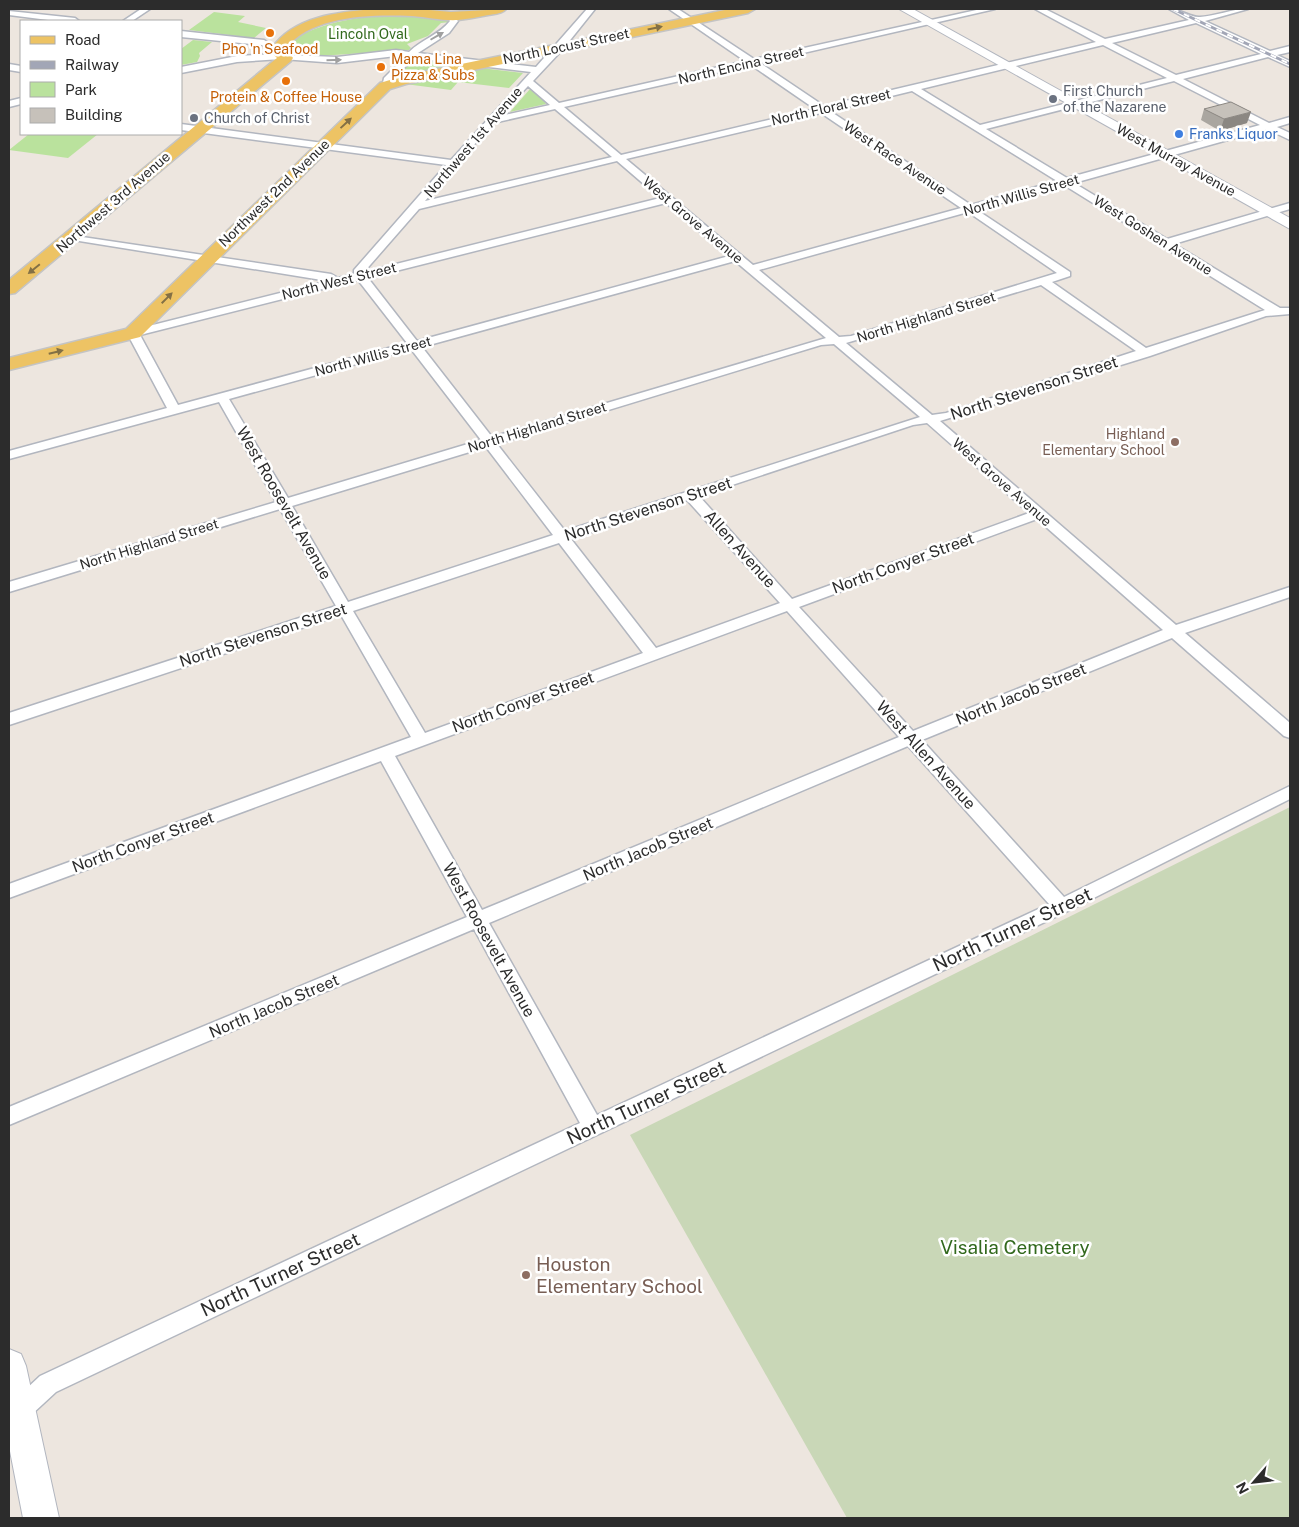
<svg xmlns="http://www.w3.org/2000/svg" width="1299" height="1527" viewBox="0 0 1299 1527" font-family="'Public Sans',sans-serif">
<rect width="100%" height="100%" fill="#ede6df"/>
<path fill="#bae29d" d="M214,12L245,16L238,22L266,28L254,38L189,30Z
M407,14L450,19V22L441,23L428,36L407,44L411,48L409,50L304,57L286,54L285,43C326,20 360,16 407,14Z
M193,40L212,42L199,53L200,56L197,62L181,65V49Z
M416,59L457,64L459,65L394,77Z
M481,68L523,73L509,88L458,82L451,90L405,84Z
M530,89C539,90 542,97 546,104L510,112Z
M29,134H98L68,158L9,150Z"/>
<path fill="#c9d7b7" d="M1290,807V1518H847L630,1135Z"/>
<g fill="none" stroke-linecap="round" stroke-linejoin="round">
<defs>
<path id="street" d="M141,9H150L132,21H123Z
M587,9H595L563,49L533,81L559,103L745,61L669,9H678L754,59L981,9H995L760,63L824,106L1096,42L1035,9H1045L1105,39L1189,20L1169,9C1181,9 1191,18 1200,17C1216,16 1231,9 1248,9L1205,21L1270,51L1290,46V52L1277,55L1290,61V67L1268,57L1183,79L1269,123L1290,117V123L1277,127L1290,133V140L1267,129L1074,183L1167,239L1290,203V209L1174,244L1280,308H1290V314L1266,316L1150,356L940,421L1176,625L1290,587V597L1185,633L1290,723V738L1284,736L1172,638L922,740L1064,897L1290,786V799L1068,911L56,1392L17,1428L9,1432V1405L40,1376L580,1123L474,929L9,1125V1107L467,917L381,761L9,898V884L411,737L341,615L9,725V713L336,606L280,509L9,592V582L276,502L219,402L9,459V451L167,408L127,333L129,331L328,281L73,240L69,239V235L331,274L338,278L354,274V270L446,165L181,130V124L451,160L531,72L414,58L391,81L388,88H382L384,78L405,57L396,56L337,63L282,59L237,62L181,73V67L237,56L276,54L262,45L181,37V31L264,40L287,55L337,57L396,50L409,52C422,39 439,35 450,21L447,16L451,14L458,21L449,33L418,53L536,67ZM1196,23L1261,54L1176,75L1112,43ZM1103,45L1167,78L980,125L921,89ZM751,65L815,109L621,155L564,107ZM1174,81L1260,125L1067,178L986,129ZM528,86L550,105L500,116ZM912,91L1057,181L971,205L830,111ZM555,109L612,157L425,201L493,123ZM821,113L961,208L753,265L626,159ZM617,161L660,198L364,272L419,209ZM1064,185L1265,310L1146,348L1052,282L1070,276V272L977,210ZM666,203L729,256L417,341L368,278ZM968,212L1057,273L851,336L839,337L759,270ZM735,261L826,338L492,437L422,347ZM358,280L407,343L178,405L140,335ZM1041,285L1136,351L946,413L932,415L846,343ZM834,344L920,417L565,531L497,444L821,345ZM411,349L481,440L288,498L229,399ZM927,423L1029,513L792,599L699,496L913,425ZM486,447L553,535L348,602L292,506ZM687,500L780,603L656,648L571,539ZM1037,519L1163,630L913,731L799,607ZM559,543L643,653L425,733L353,611ZM787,611L899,737L482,910L395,756ZM908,746L1049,904L597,1115L489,923Z
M9,11L75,18L79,21H56L9,15Z
M9,64L21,66V72L9,70Z
M21,98V104L9,107V101Z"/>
<path id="secondary" d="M899,9H913L1290,218V229Z
M9,1349L21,1354L26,1366L59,1518H23L9,1446Z"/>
<path id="primary" d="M375,9H418L451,12L506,9C502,14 494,14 488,15C478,17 468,19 458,20C443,21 427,17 412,16C373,14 312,15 286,48L293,58L291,61L15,293L9,294V280L277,58L273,54L272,48C294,16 339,12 375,9Z
M730,9H755L748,13L406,84L390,89L140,337L9,370V358L126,329L380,83L403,76Z"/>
</defs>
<use href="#street" stroke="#b2b6bf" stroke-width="3"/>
<use href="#secondary" stroke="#b2b6bf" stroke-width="2"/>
<use href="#primary" stroke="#c4c4c4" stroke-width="3"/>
<use href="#street" fill="#fff" fill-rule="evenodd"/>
<use href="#secondary" fill="#fff" fill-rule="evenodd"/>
<use href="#primary" fill="#edc364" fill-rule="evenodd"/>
<defs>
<path id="rail" d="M1173,9L1290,64"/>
</defs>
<use href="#rail" stroke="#a2a6b6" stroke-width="3"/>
<use href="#rail" stroke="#fff" stroke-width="2" stroke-dasharray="6" stroke-linecap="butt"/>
</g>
<path fill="#aaa6a0" d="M1204,109L1247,123L1220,131L1201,120Z"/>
<path fill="#8b8782" d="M1251,112L1247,123L1220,131L1224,119Z"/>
<path fill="#c6c1ba" stroke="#8b8782" d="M1231,102L1251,112L1224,119L1204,109Z"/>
<defs><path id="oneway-solid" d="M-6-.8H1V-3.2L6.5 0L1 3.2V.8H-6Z" transform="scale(1.25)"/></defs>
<g fill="#837045">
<use href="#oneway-solid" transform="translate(655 28) rotate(-12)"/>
<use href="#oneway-solid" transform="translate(346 123) rotate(-43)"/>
<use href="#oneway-solid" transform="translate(34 269) rotate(141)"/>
<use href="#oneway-solid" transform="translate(167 298) rotate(-45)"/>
<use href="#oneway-solid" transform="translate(56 352) rotate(-14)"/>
</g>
<g fill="#a0a0a0">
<use href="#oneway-solid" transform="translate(437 36) rotate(-30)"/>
<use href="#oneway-solid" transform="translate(334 60) rotate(-2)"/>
</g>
<g fill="#e8710a" stroke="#fff" stroke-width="2">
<circle cx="270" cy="33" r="5"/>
<circle cx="381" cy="67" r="5"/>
<circle cx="286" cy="81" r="5"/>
</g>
<g fill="#6b7280" stroke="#fff" stroke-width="2">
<circle cx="1053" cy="99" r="5"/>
<circle cx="194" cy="118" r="5"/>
</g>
<circle fill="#3f7fe0" stroke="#fff" stroke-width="2" cx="1179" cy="134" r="5"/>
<g fill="#8d6e63" stroke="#fff" stroke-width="2">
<circle cx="1175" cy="442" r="5"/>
<circle cx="526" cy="1275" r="5"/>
</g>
<g text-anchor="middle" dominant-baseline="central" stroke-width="5" stroke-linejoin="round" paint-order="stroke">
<g font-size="14" fill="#32691d" stroke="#fff">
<text x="368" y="34">Lincoln Oval</text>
</g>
<g font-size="14" fill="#2c2c2c" stroke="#fff">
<text transform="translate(566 46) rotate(-12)">North Locust Street</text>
<text transform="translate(741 65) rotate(-13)">North Encina Street</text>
<text transform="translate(831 107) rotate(-13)">North Floral Street</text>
<text transform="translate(473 142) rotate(-49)">Northwest 1st Avenue</text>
<text transform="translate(895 158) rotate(34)">West Race Avenue</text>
<text transform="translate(1176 160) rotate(29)">West Murray Avenue</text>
<text transform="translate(274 193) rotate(-44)">Northwest 2nd Avenue</text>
<text transform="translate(1021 195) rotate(-16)">North Willis Street</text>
<text transform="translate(113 202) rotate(-41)">Northwest 3rd Avenue</text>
<text transform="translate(693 220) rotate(40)">West Grove Avenue</text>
<text transform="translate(1153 235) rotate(32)">West Goshen Avenue</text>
<text transform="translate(339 281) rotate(-14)">North West Street</text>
<text transform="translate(926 317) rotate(-17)">North Highland Street</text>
<text transform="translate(373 356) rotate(-15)">North Willis Street</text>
<text transform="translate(537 427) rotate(-17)">North Highland Street</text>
<text transform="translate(1002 482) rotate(41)">West Grove Avenue</text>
<text transform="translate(149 544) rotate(-17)">North Highland Street</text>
</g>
<g font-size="14" fill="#c56008" stroke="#fff">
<text x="270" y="49">Pho 'n Seafood</text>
<text x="391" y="59" text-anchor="start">Mama Lina<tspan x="391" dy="16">Pizza &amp; Subs</tspan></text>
<text x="286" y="97">Protein &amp; Coffee House</text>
</g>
<g font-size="14" fill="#5b616d" stroke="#fff" text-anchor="start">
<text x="1063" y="91">First Church<tspan x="1063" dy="16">of the Nazarene</tspan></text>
<text x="204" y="118">Church of Christ</text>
</g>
<g font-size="14" fill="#366cbe" stroke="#fff" text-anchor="start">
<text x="1189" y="134">Franks Liquor</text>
</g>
<g font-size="14" fill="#785e54" stroke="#fff" text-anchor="end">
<text x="1165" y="434">Highland<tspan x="1165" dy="16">Elementary School</tspan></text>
</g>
<g font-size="16" fill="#2c2c2c" stroke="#fff">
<text transform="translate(1034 388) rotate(-18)">North Stevenson Street</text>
<text transform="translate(284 503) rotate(60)">West Roosevelt Avenue</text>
<text transform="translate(648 509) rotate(-18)">North Stevenson Street</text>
<text transform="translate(740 549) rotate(48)">Allen Avenue</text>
<text transform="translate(903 563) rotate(-20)">North Conyer Street</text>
<text transform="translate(263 635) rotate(-18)">North Stevenson Street</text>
<text transform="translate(1021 694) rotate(-22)">North Jacob Street</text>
<text transform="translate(523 702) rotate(-20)">North Conyer Street</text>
<text transform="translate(926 755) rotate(48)">West Allen Avenue</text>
<text transform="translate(143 842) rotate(-20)">North Conyer Street</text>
<text transform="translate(648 849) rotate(-23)">North Jacob Street</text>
<text transform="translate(489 940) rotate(61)">West Roosevelt Avenue</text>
<text transform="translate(274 1006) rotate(-23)">North Jacob Street</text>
</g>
<g font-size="19" fill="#2c2c2c" stroke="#fff">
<text transform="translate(1012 929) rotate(-25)">North Turner Street</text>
<text transform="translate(646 1102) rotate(-25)">North Turner Street</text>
<text transform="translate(280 1274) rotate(-25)">North Turner Street</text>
</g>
<g font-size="19" fill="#32691d" stroke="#fff">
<text x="1015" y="1247">Visalia Cemetery</text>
</g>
<g font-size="19" fill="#785e54" stroke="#fff" text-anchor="start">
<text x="536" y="1264">Houston<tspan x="536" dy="22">Elementary School</tspan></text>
</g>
</g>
<rect width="1299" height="1527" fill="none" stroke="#2c2c2c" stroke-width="20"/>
<rect x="20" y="20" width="162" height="115" fill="#ffffff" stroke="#ababab"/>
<rect x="30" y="36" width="25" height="8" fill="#edc364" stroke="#ababab"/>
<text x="65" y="45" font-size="15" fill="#2c2c2c">Road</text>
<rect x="30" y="61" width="25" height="8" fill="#a2a6b6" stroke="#ababab"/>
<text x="65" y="70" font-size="15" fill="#2c2c2c">Railway</text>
<rect x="30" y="82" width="25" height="15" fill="#bae29d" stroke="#ababab"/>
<text x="65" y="95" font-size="15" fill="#2c2c2c">Park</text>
<rect x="30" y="108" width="25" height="15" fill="#c6c1ba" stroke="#ababab"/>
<text x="65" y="120" font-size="15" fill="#2c2c2c">Building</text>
<g transform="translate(1254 1482) rotate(242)" stroke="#ffffff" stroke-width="4" paint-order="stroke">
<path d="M0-4L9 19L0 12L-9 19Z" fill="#2c2c2c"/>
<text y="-8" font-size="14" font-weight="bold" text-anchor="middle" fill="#2c2c2c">N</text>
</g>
</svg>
